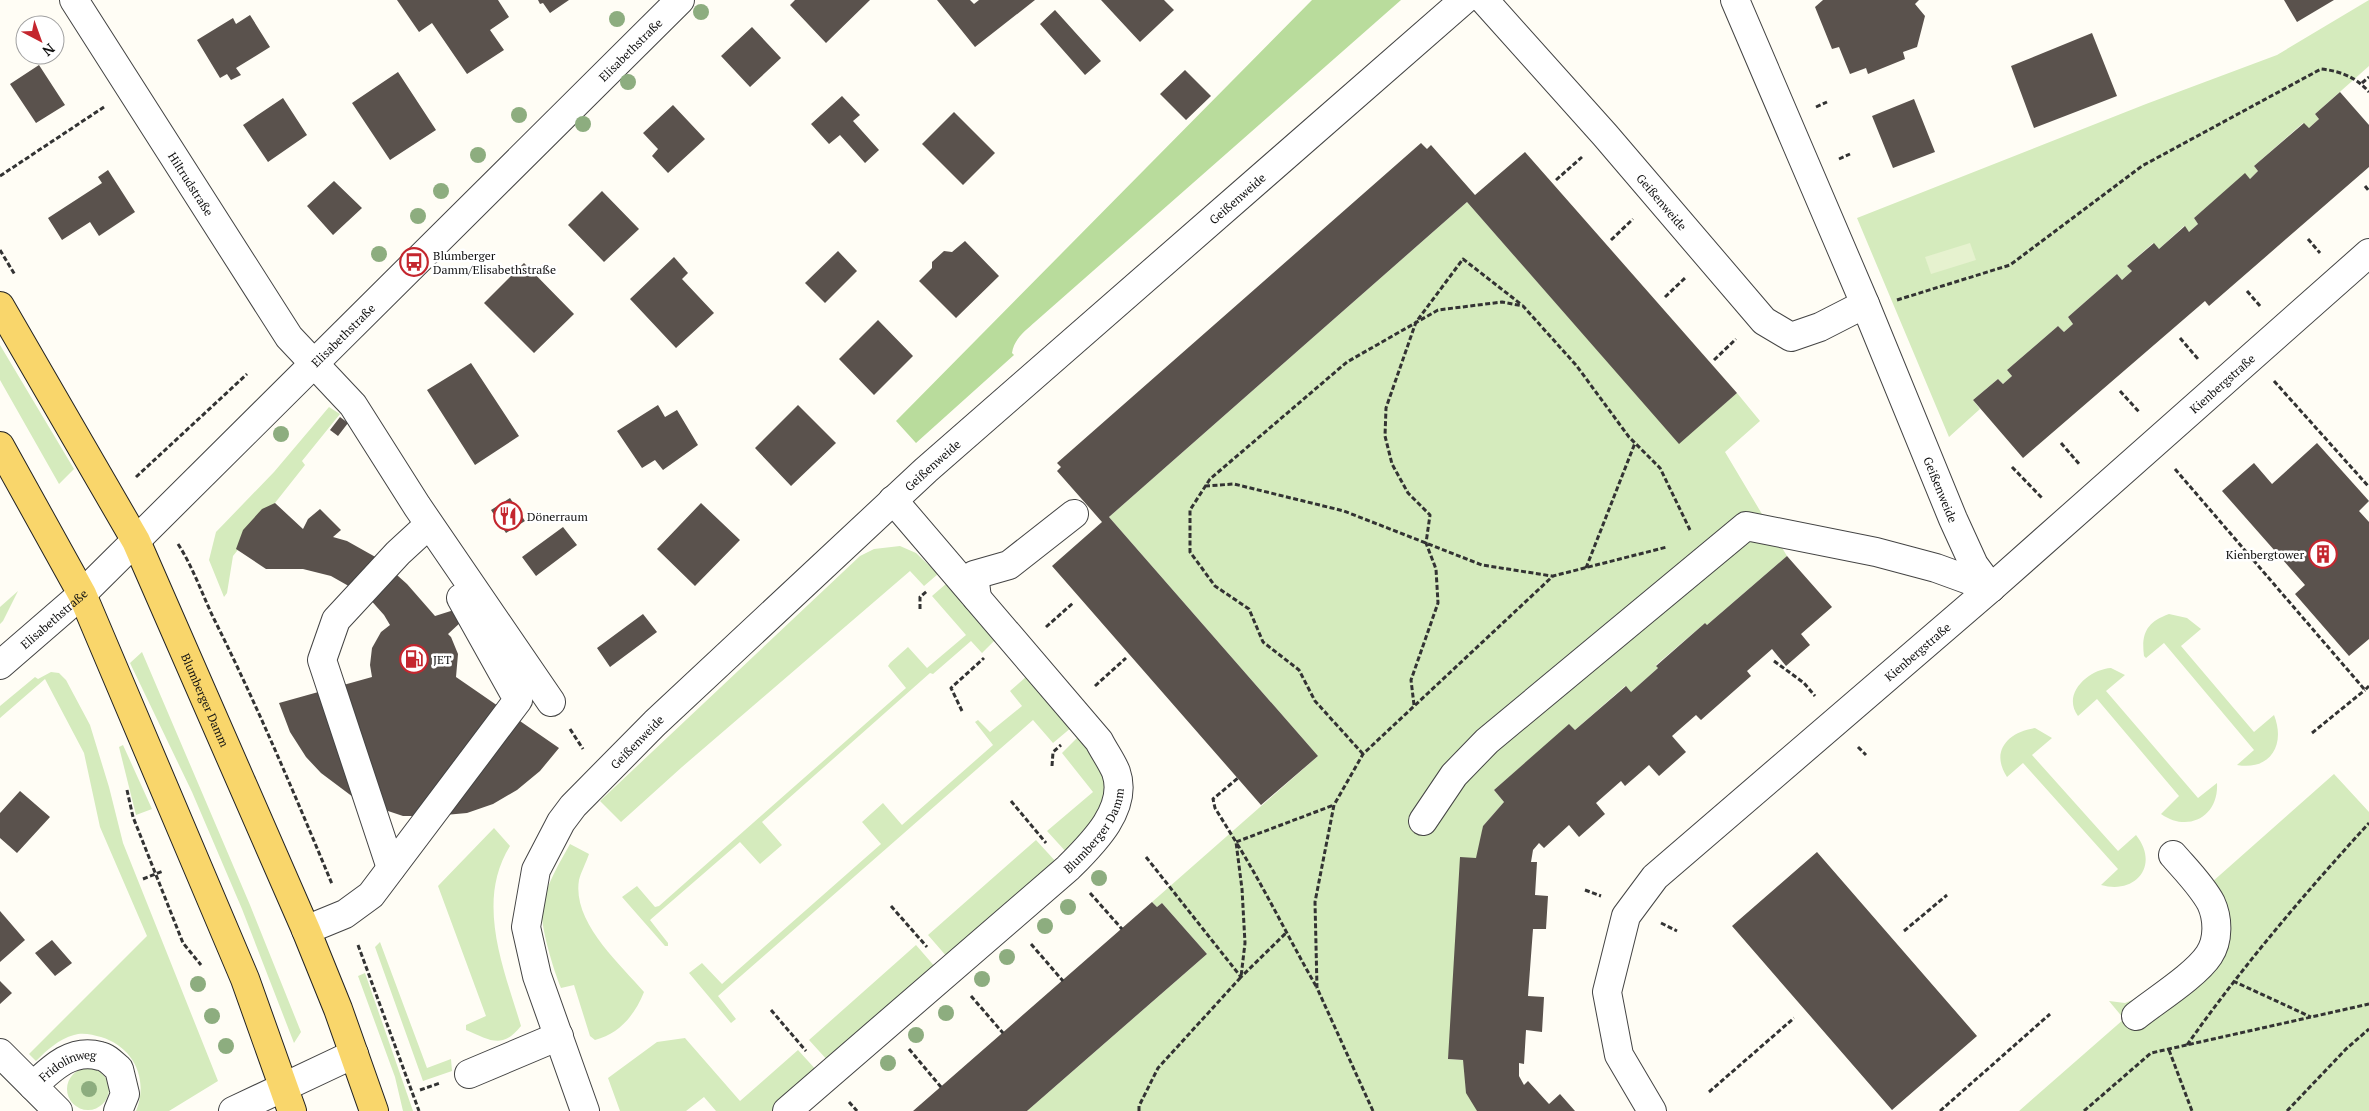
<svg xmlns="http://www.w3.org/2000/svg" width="2369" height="1111" viewBox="0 0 2369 1111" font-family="'PT Serif',serif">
<rect width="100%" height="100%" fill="#fffdf5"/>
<path fill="#d5ebbd" d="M2369,0V66L2315,114L2319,119L2309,128L2303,123L2254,166L2258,171L2250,179L2245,174L2194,218L2198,224L2189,232L2184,226L2159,249L2153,243L2127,266L2132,271L2122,280L2117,274L2068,317L2073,324L2064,332L2058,326L2007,370L2012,376L2003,384L1998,379L1973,400L1980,409L1949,437L1857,218L2146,104L2277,55Z
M1467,202L1679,443L1737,393L1760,421L1725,452L1787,556L1707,625L1705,623L1656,665L1658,668L1631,692L1625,686L1575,730L1569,725L1494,790L1504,802L1483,826L1448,1059L1463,1060L1477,1111H1027L1207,954L1162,903L1157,907L1152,902L1318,756L1109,517Z
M0,345L74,469L59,484L0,380Z
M329,407L340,414L302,461L305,465L233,556L227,593L224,597L209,560L216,532L274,472Z
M900,546L916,553L938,574L924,586L910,571L682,767L621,822L600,801L860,556L874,549Z
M947,583L996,639L982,653L971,641L933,674L930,673L762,822L782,845L760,864L740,842L650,920L668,943V946H665L622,897L637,886L655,907L659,906L906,688L888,666L890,663L908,647L927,668L966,635L932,596Z
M18,591L3,621L0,624V607Z
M2169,614L2187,618L2201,629L2181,646L2254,732L2274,715C2286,745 2270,771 2237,765L2254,750L2164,643L2146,658L2144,656C2141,633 2147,622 2169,614Z
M142,652L250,905L301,1032L294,1043L242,909L192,792L130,663Z
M2111,668L2125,675L2106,691L2198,798L2217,783C2219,817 2188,833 2161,814L2179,796L2097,699L2078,716C2061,693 2090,669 2111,668Z
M51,672L59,673L66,680L90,725L109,787L123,843L218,1081L169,1111H136C149,1080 134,1047 101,1037C93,1035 83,1032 74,1035C59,1039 47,1050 36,1061L29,1054L147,936L100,827L84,753L45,679L0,718V706L35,677L38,679Z
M1027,676L1072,727L1053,743L1033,720L718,996L736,1019L731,1023L689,973L702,963L722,984L881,844L862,822L883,803L902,825L993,745L975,722L978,720L990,732L1022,706L1010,691Z
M2035,728L2052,738L2032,755L2118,851L2136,835C2160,865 2136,895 2101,885L2118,869L2023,763L2007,777C1990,751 2008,732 2035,728Z
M1079,736C1099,758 1113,786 1099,814C1093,828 1077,842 1067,853L1047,831L1093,792L1062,753Z
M123,745L152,809L136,815L119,747Z
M2334,774L2369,812V1111H2019L2124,1019L2109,1001L2125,1003L2137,998L2193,954L2204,936L2203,915L2194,898Z
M494,828L510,846C475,902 504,969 521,1026C502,1050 490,1040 466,1030V1025L486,1016L438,886Z
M1036,840L1057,863L948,958L928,935Z
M570,844L589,854C586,863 581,872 579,880C572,922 619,963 644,992C635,1015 619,1034 595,1040L590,1036L574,985L561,988C554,971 540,926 542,909C543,891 561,860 570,844Z
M380,942L427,1068L451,1059L452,1071L423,1081L375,947Z
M916,945L936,968L829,1062L809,1040Z
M365,973L413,1111H403L395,1077L358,976Z
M685,1038L740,1101L798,1050L818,1072L774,1111H716L704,1097L686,1111H620L608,1078L657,1042Z
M67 1089a21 21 0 1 1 42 0a21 21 0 1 1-42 0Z"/>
<path fill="#b9dc9c" d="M1312,0H1401L1035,322C1025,331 1014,339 1012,353L1014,355L916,443L896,421Z"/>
<path fill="#e6f2cf" d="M1970,243L1976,260L1931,274L1925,257Z"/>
<path fill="#5a524d" d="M397,0H498L509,17L490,30L504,50L467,74L432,23L419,32Z
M538,0H569L550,13L543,3L540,4Z
M795,0H870L826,43L790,5Z
M937,0H970L974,4L979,0H1035L975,47Z
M1101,0H1164L1174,10L1140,42Z
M1823,0H1919L1915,4L1925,16L1917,47L1903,52L1905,59L1868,74L1866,68L1850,74L1839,47L1832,49L1815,7Z
M2284,0H2334L2297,22Z
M1055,10L1101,61L1085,75L1040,24Z
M250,15L270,47L236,68L241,75L231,80L227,74L220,78L197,40L233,18L236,24Z
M752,27L781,58L750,87L721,56Z
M2092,33L2117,96L2034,128L2011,66Z
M39,65L65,105L36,123L10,84Z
M1185,70L1211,96L1186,120L1160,94Z
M398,72L436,130L390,160L352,103Z
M2340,92L2369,125V167L2209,306L2205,301L2023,458L1973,400L1998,379L2003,384L2012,376L2007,370L2058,326L2064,332L2073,324L2068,317L2117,274L2122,280L2132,271L2127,266L2154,243L2159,249L2185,226L2189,232L2198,224L2194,218L2245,173L2250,179L2258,171L2254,166L2304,123L2309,128L2319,119L2315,114Z
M842,96L860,115L853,121L879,150L865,163L840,135L829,144L811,124Z
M283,98L307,135L268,162L243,125Z
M1914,99L1935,152L1893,168L1872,116Z
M673,105L705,139L668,173L652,156L658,149L643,133Z
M954,112L995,153L963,185L922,144Z
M1421,143L1427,149L1431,145L1475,195L1525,152L1737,393L1679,444L1467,202L1109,517L1318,756L1261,805L1052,566L1102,522L1057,471L1061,467L1057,463Z
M108,170L135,212L99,236L90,222L62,240L48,218L102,183L98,177Z
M334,181L362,208L333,235L307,206Z
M602,191L639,229L604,262L568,225Z
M965,241L999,276L956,318L919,281L932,268V262L944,251L952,252Z
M838,251L857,271L825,303L805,283Z
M674,257L688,273L682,279L714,313L676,348L630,299Z
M524,263L574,314L534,353L484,303Z
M878,320L913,356L874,395L839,359Z
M471,363L519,436L475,465L427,390Z
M658,405L665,417L677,410L698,445L663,470L655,460L642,468L617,431Z
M798,405L836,443L791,486L755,448Z
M340,417L348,423L338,436L330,430Z
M2317,443L2369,501L2359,511L2369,522V639L2349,656L2295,594L2305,585L2222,491L2254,463L2272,484Z
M510,498L525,521L506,533L491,510Z
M275,503L303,529L308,519L320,509L341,530L333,537L347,541L379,559L407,584L435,616L454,610L461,622L448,634L451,637L458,654L456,677L559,748L540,771L517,790L493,804L467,813L434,816H403L376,807L353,797L321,773L306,757L290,732L279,703L372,677L370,665L372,648L381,632L390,625L384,615L368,597L331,576L303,569H266L236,549L243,530L262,509Z
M701,503L740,540L695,586L657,549Z
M563,527L577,545L536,576L522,557Z
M1787,556L1832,607L1801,634L1810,645L1786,666L1772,649L1747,671L1751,676L1701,720L1696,715L1672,736L1686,752L1659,776L1649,765L1625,786L1621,781L1596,803L1605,814L1579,837L1569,825L1544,848L1539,843L1533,850L1531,862H1537L1535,895L1548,896L1546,929H1533L1528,996L1544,997L1542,1032L1526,1030L1524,1064L1519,1063V1076L1524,1085L1528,1081L1549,1104L1560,1094L1575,1111H1477L1466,1093L1463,1060L1448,1059L1460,857L1476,858L1483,826L1504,802L1494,790L1569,724L1575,730L1626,686L1631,692L1658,668L1656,666L1705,623L1707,625Z
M643,614L657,632L610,667L597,648Z
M20,791L50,817L17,853L0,838V813Z
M1817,852L1977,1036L1892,1110L1732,926Z
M1152,902L1157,907L1162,903L1207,954L1027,1111H913Z
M0,911L25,940L0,962Z
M52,940L72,963L55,976L35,953Z
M0,981L12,993L0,1004Z"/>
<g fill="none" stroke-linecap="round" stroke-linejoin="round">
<defs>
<g id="minor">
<path id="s1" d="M74,0L289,337L353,405L417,506L551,702"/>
<path id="s2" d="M1484,0L1605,135L1764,321L1791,337L1820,327L1865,304"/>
<path id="s3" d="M1735,0L1865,304L1953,519L1974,565L1991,588"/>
<path d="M977,598L974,575L1009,565L1074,514"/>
<path id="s4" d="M0,665L82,594L680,0"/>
<path d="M1423,821L1454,775L1487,741L1746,526L1876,552L1936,568L1991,588"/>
<path d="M391,868L322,660L336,620L398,553L423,530"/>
<path d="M306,930L345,914L371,895L518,700L461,598"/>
<path d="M2136,1016C2156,1000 2196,975 2209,955C2219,940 2218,918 2211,903C2202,886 2186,870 2173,855"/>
<path d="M0,1053L58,1111"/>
<path d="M469,1074L559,1036"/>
<path id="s5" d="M33,1086C52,1068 72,1048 100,1056C107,1057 114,1065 119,1069L125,1094L118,1111"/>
<path d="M233,1111L354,1054"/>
<path id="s6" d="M585,1111L537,976L526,927L536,870L561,822L573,806L655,723L926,470L1464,0"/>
<path id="s7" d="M787,1111L1068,868C1091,845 1129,809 1116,772C1112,762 1104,751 1099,741L893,500"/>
<path id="s8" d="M1652,1111L1619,1055L1607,992L1626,916L1655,877L1991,588L2369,253"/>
</g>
<g id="major">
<path id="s9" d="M0,306L136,541L306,930L338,1009L374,1111"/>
<path d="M0,446L82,594L245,979L292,1111"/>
</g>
</defs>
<use href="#minor" stroke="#444" stroke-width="30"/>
<use href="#major" stroke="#222" stroke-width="30"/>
<path stroke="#333" stroke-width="3" stroke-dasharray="5 2.5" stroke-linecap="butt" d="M2362,83L2369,77
M1816,107L1827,102
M1839,159L1850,154
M0,176L104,107
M1556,180L1582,157
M2365,186L2369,191
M2308,239L2320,253
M1611,240L1633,219
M0,250L15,275
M2247,291L2260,306
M1665,297L1685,278
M1897,300L2010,265L2142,166L2321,69C2340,71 2356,77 2369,92
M2180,338L2198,359
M1714,360L1736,339
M2274,381L2369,487
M2120,391L2140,413
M2061,443L2080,465
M2012,467L2043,499
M2175,469L2365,690L2369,686
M136,477L247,374
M1205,486L1234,484L1344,511L1482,565L1552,576
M178,544C193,567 202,594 214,619C257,705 295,795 332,884
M1586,568L1635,443
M920,609V597L927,591
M1046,627L1073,603
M1774,661L1804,683L1815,696
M1095,686L1126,658
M1414,705L1411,680L1438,603L1436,569L1426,543L1430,515L1408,493L1392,464L1385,436L1386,408L1416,322L1463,259L1522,305
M962,711L951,688L984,658
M570,729L583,749
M2312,733L2365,690
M1858,747L1866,755
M1363,754L1315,701L1299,670L1263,642L1249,609L1215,586L1190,552V510L1210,479L1347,362L1438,310L1502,302L1523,306L1576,365L1629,437L1660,468L1690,530
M1052,766L1053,752L1061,745
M127,790L133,817L183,943L201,965
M1011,801L1046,843
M1146,857L1241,977L1286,933
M143,879L163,871
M1585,890L1601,896
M1090,893L1122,929
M891,906L927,947
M1661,923L1677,931
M1904,931L1947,895
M1031,944L1063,981
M358,945L419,1111
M2233,981L2311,1017
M1316,986C1289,939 1265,889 1236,842L1334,805
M971,996L1003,1033
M771,1010L806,1051
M2187,1045C2242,967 2305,893 2369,823
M909,1049L941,1087
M2169,1050L2192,1111
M420,1090L440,1083
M1709,1092L1794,1018
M849,1102L857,1111
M1139,1111V1106L1158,1068L1241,977L1245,943L1242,889L1236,842L1215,808L1213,799L1238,778
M1373,1111L1317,988L1315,902L1334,805L1363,754L1553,576L1667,547
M1940,1111L2050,1014
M2084,1111L2151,1053L2369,1004
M2287,1111L2346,1049L2369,1029"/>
<use href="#minor" stroke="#fff" stroke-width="28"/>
<use href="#major" stroke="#f9d66b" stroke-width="28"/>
</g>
<g fill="#8dad7f">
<circle cx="701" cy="12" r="8"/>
<circle cx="617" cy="19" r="8"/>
<circle cx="628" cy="82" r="8"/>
<circle cx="519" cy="115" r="8"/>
<circle cx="583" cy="124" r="8"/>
<circle cx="478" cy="155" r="8"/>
<circle cx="441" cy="191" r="8"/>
<circle cx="418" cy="216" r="8"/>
<circle cx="379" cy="254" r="8"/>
<circle cx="281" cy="434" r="8"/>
<circle cx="1099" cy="878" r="8"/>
<circle cx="1068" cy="907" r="8"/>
<circle cx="1045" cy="926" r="8"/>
<circle cx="1007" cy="957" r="8"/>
<circle cx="982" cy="979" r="8"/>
<circle cx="198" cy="984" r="8"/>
<circle cx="946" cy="1013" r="8"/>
<circle cx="212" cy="1016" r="8"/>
<circle cx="916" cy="1035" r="8"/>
<circle cx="226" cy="1046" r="8"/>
<circle cx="888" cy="1063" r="8"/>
<circle cx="89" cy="1089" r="8"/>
</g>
<defs>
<symbol id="bus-ring" viewBox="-11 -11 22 22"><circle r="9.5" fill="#fff" stroke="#c4262e" stroke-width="1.5"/><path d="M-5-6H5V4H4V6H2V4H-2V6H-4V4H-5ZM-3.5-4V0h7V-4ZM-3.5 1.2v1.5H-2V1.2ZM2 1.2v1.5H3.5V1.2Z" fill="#c4262e"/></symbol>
<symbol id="restaurant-ring" viewBox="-11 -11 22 22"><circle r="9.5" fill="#fff" stroke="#c4262e" stroke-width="1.5"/><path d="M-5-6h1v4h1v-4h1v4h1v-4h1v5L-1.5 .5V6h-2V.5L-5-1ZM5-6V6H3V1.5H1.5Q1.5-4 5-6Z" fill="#c4262e"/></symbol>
<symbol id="building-ring" viewBox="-11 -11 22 22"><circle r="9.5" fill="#fff" stroke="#c4262e" stroke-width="1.5"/><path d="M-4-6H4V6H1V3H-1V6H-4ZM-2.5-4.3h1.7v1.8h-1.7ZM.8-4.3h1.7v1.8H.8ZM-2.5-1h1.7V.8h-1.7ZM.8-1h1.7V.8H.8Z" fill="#c4262e"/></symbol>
<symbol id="fuel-ring" viewBox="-11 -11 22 22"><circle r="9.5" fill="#fff" stroke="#c4262e" stroke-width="1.5"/><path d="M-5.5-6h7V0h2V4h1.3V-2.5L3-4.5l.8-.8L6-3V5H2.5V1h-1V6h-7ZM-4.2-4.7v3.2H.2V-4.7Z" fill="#c4262e"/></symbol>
</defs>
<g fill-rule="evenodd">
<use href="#bus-ring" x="398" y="246" width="32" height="32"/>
<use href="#restaurant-ring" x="492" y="500" width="32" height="32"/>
<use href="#building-ring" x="2307" y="538" width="32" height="32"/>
<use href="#fuel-ring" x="398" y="643" width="32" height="32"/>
</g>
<g text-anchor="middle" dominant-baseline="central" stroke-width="5" stroke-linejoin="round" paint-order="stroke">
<g font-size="12" fill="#111" stroke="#fff">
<text stroke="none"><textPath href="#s4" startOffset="881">Elisabethstraße</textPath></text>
<text stroke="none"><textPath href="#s1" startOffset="218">Hiltrudstraße</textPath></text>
<text stroke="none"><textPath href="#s6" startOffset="1226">Geißenweide</textPath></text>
<text stroke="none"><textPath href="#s2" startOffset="269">Geißenweide</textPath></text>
<text stroke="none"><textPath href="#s4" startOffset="476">Elisabethstraße</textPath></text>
<text stroke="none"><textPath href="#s8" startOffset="1008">Kienbergstraße</textPath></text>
<text stroke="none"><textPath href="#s6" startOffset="821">Geißenweide</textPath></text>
<text stroke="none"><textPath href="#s3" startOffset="531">Geißenweide</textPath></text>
<text stroke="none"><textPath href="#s4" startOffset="71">Elisabethstraße</textPath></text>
<text stroke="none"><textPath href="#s8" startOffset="602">Kienbergstraße</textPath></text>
<text stroke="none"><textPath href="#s9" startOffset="445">Blumberger Damm</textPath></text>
<text stroke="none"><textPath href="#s6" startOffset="416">Geißenweide</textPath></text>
<text stroke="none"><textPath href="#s7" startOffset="418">Blumberger Damm</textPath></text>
<text stroke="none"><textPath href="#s5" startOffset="42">Fridolinweg</textPath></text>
</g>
<g font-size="12" fill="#111" stroke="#fff" text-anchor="start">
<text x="433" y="255">Blumberger<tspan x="433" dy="14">Damm/Elisabethstraße</tspan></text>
<text x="527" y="516">Dönerraum</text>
<text x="2304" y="554" text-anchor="end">Kienbergtower</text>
<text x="433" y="659">JET</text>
</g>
</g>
<g transform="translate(40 40) rotate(139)"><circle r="24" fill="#ffffff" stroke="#a0a0a0"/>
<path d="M0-4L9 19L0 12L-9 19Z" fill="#c4262e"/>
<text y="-8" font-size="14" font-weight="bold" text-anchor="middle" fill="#111111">N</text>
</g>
</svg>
